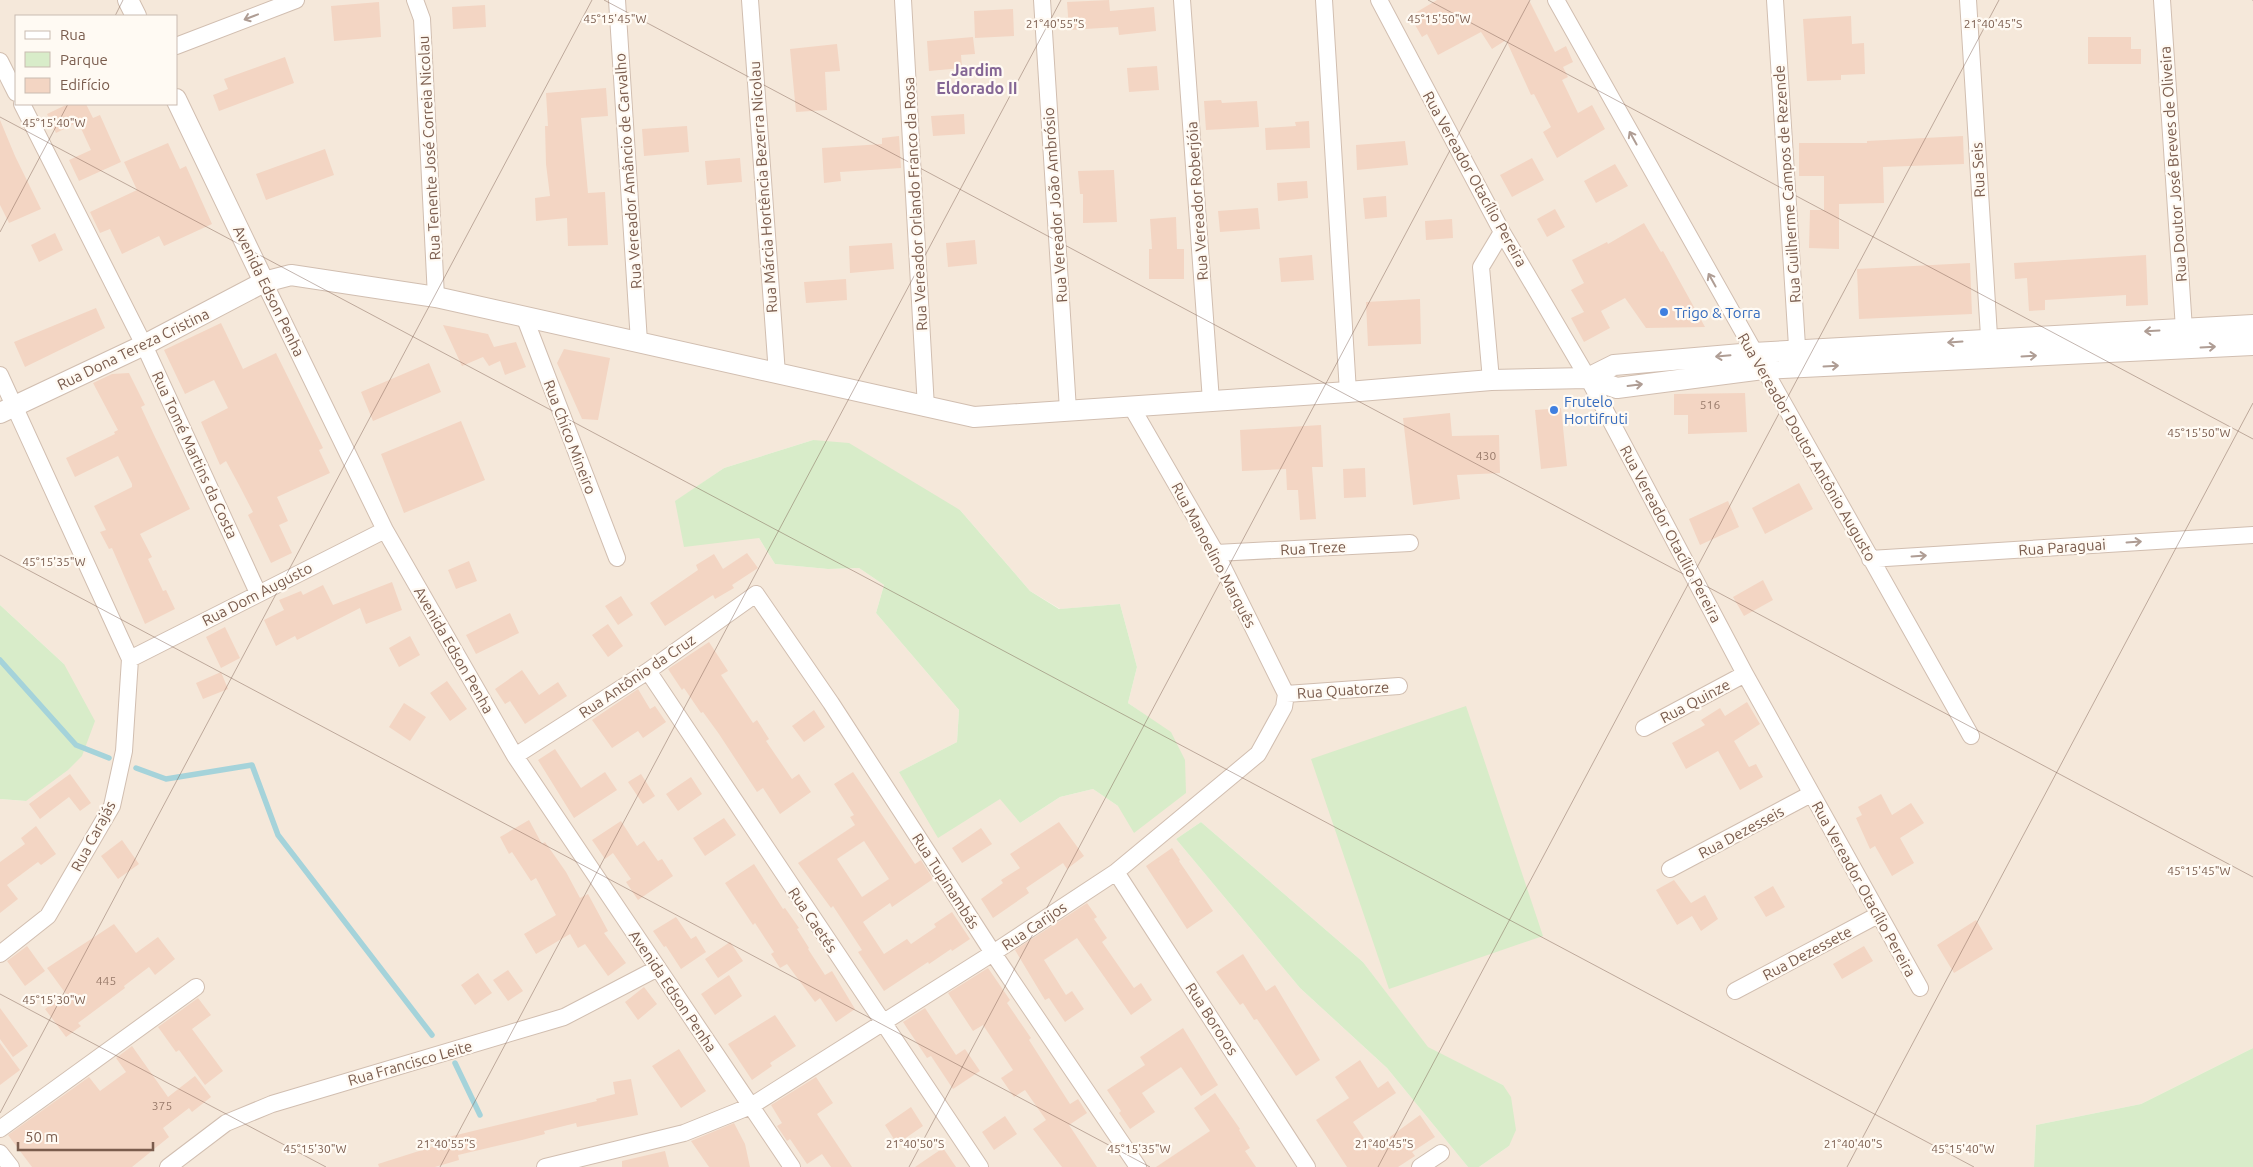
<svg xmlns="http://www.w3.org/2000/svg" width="2253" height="1167" viewBox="0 0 2253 1167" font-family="Ubuntu,sans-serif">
<rect width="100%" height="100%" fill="#fdf6ec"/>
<path fill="#f5e8da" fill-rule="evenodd" d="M0,0H2253V1048L2141,1104L2036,1125L2034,1167H1479L1509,1146L1503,1085L1428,1048L1363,962L1201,822L1176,839L1300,988L1387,1068L1468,1167H0V799L26,801L64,664L0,605ZM16,16H176V104H16ZM813,440L960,510L1030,591L1060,609L1120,604L1137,667L1128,703L1171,733L1118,806L1093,789L1060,797L1020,823L1001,799L899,772L957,742L959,710L876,613L884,585L859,568L828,569L775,564L759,538L676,501L724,468Z"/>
<path fill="#d8ecc9" d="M813,440L849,443L960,510L1030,591L1059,609L1120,604L1137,667L1128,703L1171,732L1185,760L1186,793L1134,833L1118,806L1093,789L1060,797L1020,823L1000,799L938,838L899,772L957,742L959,710L876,613L884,585L859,568L828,569L775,564L759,538L684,547L675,501L724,468Z
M0,605L64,664L95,721L82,756L68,770L26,801L0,799Z
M1466,706L1543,936L1389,989L1311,759Z
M1201,822L1363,962L1428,1047L1503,1085L1511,1097L1516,1130L1509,1146L1479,1167H1468L1387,1068L1300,988L1176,839Z
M2253,1048V1167H2034L2036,1125L2141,1104Z"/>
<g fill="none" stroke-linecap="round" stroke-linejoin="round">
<path stroke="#a5d3da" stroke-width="5.5" d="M0,660L76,745L109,758
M136,768L166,779L252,765L278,835L432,1035
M455,1063L480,1115"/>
</g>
<path fill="#f3d5c3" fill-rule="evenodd" d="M1109,0L1110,11L1154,7L1156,31L1119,35L1118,27L1069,30L1067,2Z
M1437,0H1529L1555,52L1566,46L1573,62L1563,67L1568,77L1562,80L1578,113L1592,105L1605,129L1557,158L1543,132L1551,127L1534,94L1531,95L1506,40L1492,49L1481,32L1438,55L1427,34L1422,37L1410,16Z
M379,2L381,37L334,41L331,6Z
M485,5L486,27L453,29L452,7Z
M1013,9L1014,36L975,38L974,11Z
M1851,16L1852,44L1864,43L1865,74L1841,75V80L1807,81L1803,19Z
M973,37L975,54L961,55L962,68L929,71L927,41Z
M2088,37H2131V49H2141V64H2088Z
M837,44L840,71L825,72L827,110L796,112L790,49Z
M285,57L294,83L219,111L213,95L228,89L224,79Z
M1157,66L1159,90L1129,92L1127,68Z
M606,88L608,116L581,118L588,193L605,192L608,245L568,246L567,218L536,221L535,198L550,196L546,164L545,126H548L546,93Z
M1221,100L1222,103L1257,101L1259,127L1206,130L1204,101Z
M68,104H86L93,118L100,115L121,162L79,181L69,160L91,150L78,122L56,133L47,114Z
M964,114L965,134L933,136L931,116Z
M0,120L15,156L41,209L9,223L0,205Z
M1309,121L1310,148L1266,150L1265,128L1296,126L1295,122Z
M687,126L689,152L644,156L642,129Z
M899,136L901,168L840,172L841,181L824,183L822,148L882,144V138Z
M1963,136L1964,164L1883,167L1884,203L1839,204V249L1809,248L1810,210H1824V176H1799V143H1867V141Z
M1405,141L1408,165L1357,170L1356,145Z
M168,143L180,169L186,166L212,224L164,246L159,236L122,254L110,229L100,233L90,212L137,190L124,162Z
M325,149L334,175L266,200L256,174Z
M740,158L742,182L707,185L705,161Z
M1532,158L1544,180L1512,197L1500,175Z
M1615,164L1628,186L1596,203L1584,181Z
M1114,170L1117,222L1083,223V194H1080L1078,171Z
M1307,181L1308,198L1278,201L1277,183Z
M1386,196L1387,217L1365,219L1363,198Z
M1258,208L1260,229L1220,232L1218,211Z
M1555,209L1565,227L1547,237L1537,219Z
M1176,217L1177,249H1184V279H1149V249H1152L1150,219Z
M1452,219L1453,238L1426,240L1425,221Z
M1644,223L1661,252L1663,251L1705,327L1646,328L1625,298L1601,311L1610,328L1584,342L1571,318L1584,312L1571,290L1584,283L1572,260L1607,242L1608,244Z
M55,233L63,250L39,262L31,245Z
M975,240L977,264L948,267L946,243Z
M892,243L894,269L850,273L849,246Z
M1312,255L1314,280L1281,282L1279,258Z
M2146,255L2148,305L2126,306V295L2045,300V310L2029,311L2027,278L2015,279L2014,263Z
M1970,263L1972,314L1859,319L1857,269Z
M846,279L847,300L806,303L804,282Z
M1420,299L1421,344L1368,346L1366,302Z
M96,308L105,328L25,367L14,342Z
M221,323L243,369L276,353L323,448L319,450L330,473L277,497L288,521L279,525L292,553L271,563L248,515L253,512L239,485L226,461L220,465L201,422L228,408L214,380L185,394L164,350Z
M443,325L488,334L494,347L516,342L526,367L505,375L500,361L489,366L483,357L462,366Z
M564,349L610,358L598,420L582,419L557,363Z
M429,363L441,392L373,421L361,392Z
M129,373L145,405L141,407L154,435L190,509L140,534L152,557L148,559L163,591L166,590L175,609L145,624L112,548L109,549L100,532L106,530L94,506L132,487V484L118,456L75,477L66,458L115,434L114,432L118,430L93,383L112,374Z
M1745,393L1747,432L1688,434V415H1674V394Z
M1561,408L1567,466L1541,469L1535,410Z
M1450,413L1452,436L1499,435L1500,473L1457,475L1460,499L1413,505L1403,418Z
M461,421L485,480L404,513L381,454Z
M1321,425L1323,467H1312L1316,519L1300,520L1298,490H1287L1286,469L1242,471L1240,430Z
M1365,468L1366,497L1344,498L1343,469Z
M1799,483L1813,509L1765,534L1752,508Z
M1728,501L1739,527L1700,545L1689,519Z
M747,553L758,568L732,585L734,588L715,599L713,595L665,626L650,603L698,570L696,565L714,554L723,569Z
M469,561L477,581L456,589L448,570Z
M1763,580L1773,600L1744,616L1733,597Z
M392,582L402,610L366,624L360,608L297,640L295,636L276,646L264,620L284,610L279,600L301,591L303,595L323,585L333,605Z
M621,596L633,615L618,625L605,606Z
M510,613L519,633L476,654L466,635Z
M608,624L623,646L608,657L592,635Z
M225,627L240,658L221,668L206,637Z
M410,636L420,655L399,667L389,648Z
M709,642L728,671L721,675L753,723L757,720L769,739L766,741L792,779L799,774L811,792L780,814L763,788L757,792L719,734L703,712L701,713L684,688L682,690L668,669Z
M522,670L539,695L558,682L567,696L525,724L510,701L505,704L495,689Z
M221,672L228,689L203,699L196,683Z
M447,681L467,709L450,721L430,693Z
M638,689L650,709L655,706L666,722L643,738L638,731L612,748L592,720Z
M1747,702L1760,724L1734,741L1749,767L1756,764L1763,777L1740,790L1718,751L1686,769L1672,743L1705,725L1701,720L1720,708L1725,716Z
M404,703L426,717L410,741L389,727Z
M814,710L825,727L804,742L792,726Z
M555,749L581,788L605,772L617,790L574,818L538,760Z
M853,772L915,864L921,860L933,879L892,907L890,903L863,922L884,954L907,939L911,944L936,927L934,924L952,912L970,939L952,951L951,949L929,964L928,962L884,991L858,952L862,950L833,906L831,908L798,863L855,825L850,817L854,815L834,784ZM864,841L889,879L862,897L837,859Z
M70,774L91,803L80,811L69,797L40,819L29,804Z
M641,774L655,796L643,804L628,782Z
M691,777L702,794L678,811L666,794Z
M1881,794L1892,815L1911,803L1924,823L1900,838L1914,863L1892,876L1875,846L1870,849L1856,818L1862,815L1858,807Z
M724,818L736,835L705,856L693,838Z
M529,820L542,844L545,842L566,872L580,898L588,894L608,931L604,933L626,963L608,976L585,944L578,948L570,934L536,954L524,934L556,915L536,878L531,881L512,852L509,854L500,837Z
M621,821L637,846L644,841L658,861L662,859L673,876L638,900L626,882L631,879L613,853L605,859L592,840Z
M1059,822L1084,856L1067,869L1063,863L1026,888L1029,893L993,918L981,899L1003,883L1001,880L1020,868L1010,854Z
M36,826L56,854L41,865L38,862L7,885L18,899L0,913V862L25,844L21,838Z
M981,828L992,844L962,863L952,848Z
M122,840L139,864L118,879L101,856Z
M1172,848L1180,860L1179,861L1213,911L1187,929L1146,866Z
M754,864L783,909L785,908L799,928L797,929L809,948L808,949L825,975L832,971L855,1009L836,1022L820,998L815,1002L787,964L780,968L771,954L774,952L755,923L753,925L725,883Z
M1674,880L1691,903L1705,895L1718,919L1701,931L1692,916L1677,925L1656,890Z
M1773,886L1785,907L1766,917L1754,897Z
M1087,903L1097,917L1094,919L1107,938L1102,942L1134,988L1141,983L1152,1000L1131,1015L1077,938L1044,960L1066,995L1072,991L1084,1009L1065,1022L1049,998L1045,1000L1015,950Z
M676,917L691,939L696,936L706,952L681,969L666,946L664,947L653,931Z
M1976,920L1993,949L1954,973L1937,945Z
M114,924L136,953L158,937L175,959L155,975L149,967L124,986L125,988L78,1023L81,1026L66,1037L45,1009L66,994L47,968Z
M730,942L743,961L718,978L705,959Z
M27,946L45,971L25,986L7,961Z
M1864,946L1873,961L1842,979L1833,964Z
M1243,954L1266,991L1275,985L1320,1060L1296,1076L1257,1019L1254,1020L1243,1003L1240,1005L1216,972Z
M988,968L1010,1000L1007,1003L1031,1038L1029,1040L1070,1104L1078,1099L1087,1113L1069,1125L1097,1167H1062L1033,1129L1046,1120L1025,1090L1014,1097L1001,1078L1013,1070L983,1025L973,1031L948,993Z
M508,970L523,991L508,1001L493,980Z
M478,973L492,993L475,1005L461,985Z
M729,975L742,996L715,1015L701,994Z
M644,987L657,1004L638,1020L625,1002Z
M198,998L211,1015L192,1029L223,1071L205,1085L179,1050L176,1052L158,1027Z
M0,1008L28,1046L13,1057L0,1039Z
M925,1008L956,1055L965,1049L980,1071L953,1089L931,1056L927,1058L903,1022Z
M775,1015L796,1046L770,1063L772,1066L752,1080L728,1044Z
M1183,1028L1218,1085L1201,1096L1181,1067L1142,1093L1155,1112L1130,1129L1119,1113L1121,1111L1107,1090L1145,1065L1140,1057Z
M0,1043L20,1070L0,1085Z
M132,1046L168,1097L195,1076L211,1097L192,1112L189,1108L163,1128L169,1137L132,1167H32L8,1135L89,1077L100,1091L126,1072L116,1058Z
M679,1049L706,1091L681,1108L652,1066Z
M1360,1060L1378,1088L1388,1081L1396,1093L1353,1122L1372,1150L1420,1115L1435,1137L1412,1152L1415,1156L1398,1167H1347L1316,1120L1349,1098L1335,1077Z
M816,1077L833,1103L817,1114L852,1167H831L822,1154L807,1164L790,1139L787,1141L777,1126L782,1123L771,1105Z
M631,1079L638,1115L577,1127L576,1123L544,1131L545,1134L522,1140L458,1155L459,1160L435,1167H379L378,1164L438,1145L436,1140L597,1101L596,1099L615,1094L613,1082Z
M1215,1093L1240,1129L1239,1130L1250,1148L1245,1151L1256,1167H1156L1210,1131L1194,1108Z
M911,1107L923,1126L897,1144L885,1125Z
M1005,1116L1017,1134L994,1150L982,1132Z
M734,1123L745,1144L750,1167H709L691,1141Z
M943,1148L956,1167H915Z
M665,1151L669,1167H622V1161Z"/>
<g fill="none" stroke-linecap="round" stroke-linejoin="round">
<defs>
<path id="minor" d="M415,0L422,19L436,297
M617,0L639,342
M750,0L777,374
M903,0L926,408
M1042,0L1068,410
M1182,0L1211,401
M1324,0L1348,392
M1379,0L1502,232L1588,378L1745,674L1920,988
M1556,0L1971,736
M1775,0L1798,362
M1968,0L1990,352
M2162,0L2184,329
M176,46L296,0
M0,61L16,93
M22,104L144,345L258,593
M264,282L385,530L515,756L792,1167
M524,316L617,558
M0,375L130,659L124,751L112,806L48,916L0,954
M1491,380L1481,267L1502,232
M1216,553L1410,543
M1870,559L2253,535
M130,659L385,530
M648,671L980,1167
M1286,694L1399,686
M1644,728L1745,674
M515,756L648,671L756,594L831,703L993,953L1138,1167
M1670,869L1811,794
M1116,872L1307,1167
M1735,991L1878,915
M0,1129L196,987
M0,1153L11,1167
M168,1167L226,1123L272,1104L564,1017L658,968
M545,1167L684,1133L751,1106L993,953L1116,872L1258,754L1284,707L1286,694L1216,553L1131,406
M1420,1167L1441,1153"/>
<path id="tertiary" d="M128,0L136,16
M176,99L264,282
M1588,378L1614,365L1753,353L2253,325
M0,413L144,345L264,282L291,275L436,297L974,417L1348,392L1491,380L1588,378L1617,388L1763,369L2253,345"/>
</defs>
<use href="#minor" stroke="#d1beb0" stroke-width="18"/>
<use href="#tertiary" stroke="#d1beb0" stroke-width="22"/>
<use href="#minor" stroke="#fff" stroke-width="16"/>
<use href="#tertiary" stroke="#fff" stroke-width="20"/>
</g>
<defs><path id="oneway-shaft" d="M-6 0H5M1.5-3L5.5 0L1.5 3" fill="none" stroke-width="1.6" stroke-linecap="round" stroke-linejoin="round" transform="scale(1.25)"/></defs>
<g stroke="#af9d94">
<use href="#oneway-shaft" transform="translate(251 17) rotate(159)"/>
<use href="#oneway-shaft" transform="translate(1633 138) rotate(-119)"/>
<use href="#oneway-shaft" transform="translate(1712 280) rotate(-119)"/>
<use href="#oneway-shaft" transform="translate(2152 331) rotate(177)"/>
<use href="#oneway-shaft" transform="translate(1955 342) rotate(176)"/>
<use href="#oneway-shaft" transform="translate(2208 347) rotate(-3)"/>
<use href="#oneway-shaft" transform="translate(1723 356) rotate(175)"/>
<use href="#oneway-shaft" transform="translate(2029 356) rotate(-3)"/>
<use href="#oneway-shaft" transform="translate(1831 366) rotate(-3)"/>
<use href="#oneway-shaft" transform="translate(1635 385) rotate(-7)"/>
<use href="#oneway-shaft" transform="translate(2134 542) rotate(-4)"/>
<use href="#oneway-shaft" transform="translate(1919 556) rotate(-4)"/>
</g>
<path fill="none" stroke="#7a5c4d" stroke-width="1" stroke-opacity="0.45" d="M604,0L2253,877M1428,0L2253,439M2252,0H2253M115,16L123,0M0,117L1974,1167M0,232L68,104M0,555L1150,1167M0,994L326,1167M0,1113L592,0M440,1167L1061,0M909,1167L1530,0M1378,1167L1999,0M1847,1167L2253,403"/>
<g fill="#3f7fe0" stroke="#fffaf3" stroke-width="2">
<circle cx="1664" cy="312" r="5"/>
<circle cx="1554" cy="410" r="5"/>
</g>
<g text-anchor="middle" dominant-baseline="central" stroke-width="4.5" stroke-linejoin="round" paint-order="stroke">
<g font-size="12" fill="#987a6a">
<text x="1710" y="404">516</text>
<text x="1486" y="455">430</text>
<text x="106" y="980">445</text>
<text x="162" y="1105">375</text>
</g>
<g font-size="15" fill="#7a5c4d" stroke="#fffaf3">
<text transform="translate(429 148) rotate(-93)">Rua Tenente José Correia Nicolau</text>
<text transform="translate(2173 164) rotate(-94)">Rua Doutor José Breves de Oliveira</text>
<text transform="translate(1978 170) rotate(-93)">Rua Seis</text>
<text transform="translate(628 171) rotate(-94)">Rua Vereador Amâncio de Carvalho</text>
<text transform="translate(1475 179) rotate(61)">Rua Vereador Otacílio Pereira</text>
<text transform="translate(1787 184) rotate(-94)">Rua Guilherme Campos de Rezende</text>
<text transform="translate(763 187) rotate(-94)">Rua Márcia Hortência Bezerra Nicolau</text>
<text transform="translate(1197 201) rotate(-94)">Rua Vereador Roberjóia</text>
<text transform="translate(915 204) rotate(-93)">Rua Vereador Orlando Franco da Rosa</text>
<text transform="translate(1055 205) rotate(-94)">Rua Vereador João Ambrósio</text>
<text transform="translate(269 291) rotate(64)">Avenida Edson Penha</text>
<text transform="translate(133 349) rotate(-26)">Rua Dona Tereza Cristina</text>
<text transform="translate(570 437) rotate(69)">Rua Chico Mineiro</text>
<text transform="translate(1807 447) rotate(60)">Rua Vereador Doutor Antônio Augusto</text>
<text transform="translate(195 455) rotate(65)">Rua Tomé Martins da Costa</text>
<text transform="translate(1671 534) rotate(62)">Rua Vereador Otacílio Pereira</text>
<text transform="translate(2062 547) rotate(-4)">Rua Paraguai</text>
<text transform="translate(1313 548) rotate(-3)">Rua Treze</text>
<text transform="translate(1214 555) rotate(62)">Rua Manoelino Marquês</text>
<text transform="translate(257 594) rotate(-27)">Rua Dom Augusto</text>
<text transform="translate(454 650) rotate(60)">Avenida Edson Penha</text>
<text transform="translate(637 676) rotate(-34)">Rua Antônio da Cruz</text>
<text transform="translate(1343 690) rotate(-4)">Rua Quatorze</text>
<text transform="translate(1695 701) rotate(-28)">Rua Quinze</text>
<text transform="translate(1741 832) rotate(-28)">Rua Dezesseis</text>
<text transform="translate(93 836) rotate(-62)">Rua Carajás</text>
<text transform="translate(946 881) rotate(57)">Rua Tupinambás</text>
<text transform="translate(1864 889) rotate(61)">Rua Vereador Otacílio Pereira</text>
<text transform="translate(813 920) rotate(56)">Rua Caetés</text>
<text transform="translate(1034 926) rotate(-34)">Rua Carijos</text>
<text transform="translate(1807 953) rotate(-28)">Rua Dezessete</text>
<text transform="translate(673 991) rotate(56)">Avenida Edson Penha</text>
<text transform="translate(1212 1019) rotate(57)">Rua Bororos</text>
<text transform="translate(410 1063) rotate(-16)">Rua Francisco Leite</text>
</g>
<g font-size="15" fill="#366cbe" stroke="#fffaf3" text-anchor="start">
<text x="1674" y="312">Trigo &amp; Torra</text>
<text x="1564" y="401">Frutelo<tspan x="1564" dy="17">Hortifruti</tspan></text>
</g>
<g font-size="16" font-weight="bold" fill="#846695" stroke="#fffaf3">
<text x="977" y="70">Jardim<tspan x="977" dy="18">Eldorado II</tspan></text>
</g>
</g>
<g font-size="12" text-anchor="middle" fill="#7a5c4d" stroke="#fffaf3" stroke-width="4.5" stroke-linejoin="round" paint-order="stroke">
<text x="615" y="23">45°15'45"W</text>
<text x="1439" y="23">45°15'50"W</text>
<text x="1055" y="28">21°40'55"S</text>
<text x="1993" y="28">21°40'45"S</text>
<text x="54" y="127">45°15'40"W</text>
<text x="2199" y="437">45°15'50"W</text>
<text x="54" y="566">45°15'35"W</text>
<text x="2199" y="875">45°15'45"W</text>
<text x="54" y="1004">45°15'30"W</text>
<text x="446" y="1148">21°40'55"S</text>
<text x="915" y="1148">21°40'50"S</text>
<text x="1384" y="1148">21°40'45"S</text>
<text x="1853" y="1148">21°40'40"S</text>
<text x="315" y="1153">45°15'30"W</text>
<text x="1139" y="1153">45°15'35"W</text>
<text x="1963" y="1153">45°15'40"W</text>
</g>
<rect x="15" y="15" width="162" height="90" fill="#fffaf3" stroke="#cabbb1"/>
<rect x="25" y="31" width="25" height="8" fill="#ffffff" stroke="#cabbb1"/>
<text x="60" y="40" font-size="15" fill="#7a5c4d">Rua</text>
<rect x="25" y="52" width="25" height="15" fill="#d8ecc9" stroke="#cabbb1"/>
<text x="60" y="65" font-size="15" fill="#7a5c4d">Parque</text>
<rect x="25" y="78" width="25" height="15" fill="#f3d5c3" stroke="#cabbb1"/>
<text x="60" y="90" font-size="15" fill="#7a5c4d">Edifício</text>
<path d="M18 1142v8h135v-8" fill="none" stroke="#7a5c4d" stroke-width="2.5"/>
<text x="25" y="1142" font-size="15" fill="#7a5c4d" stroke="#fffaf3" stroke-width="4" paint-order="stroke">50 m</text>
</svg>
